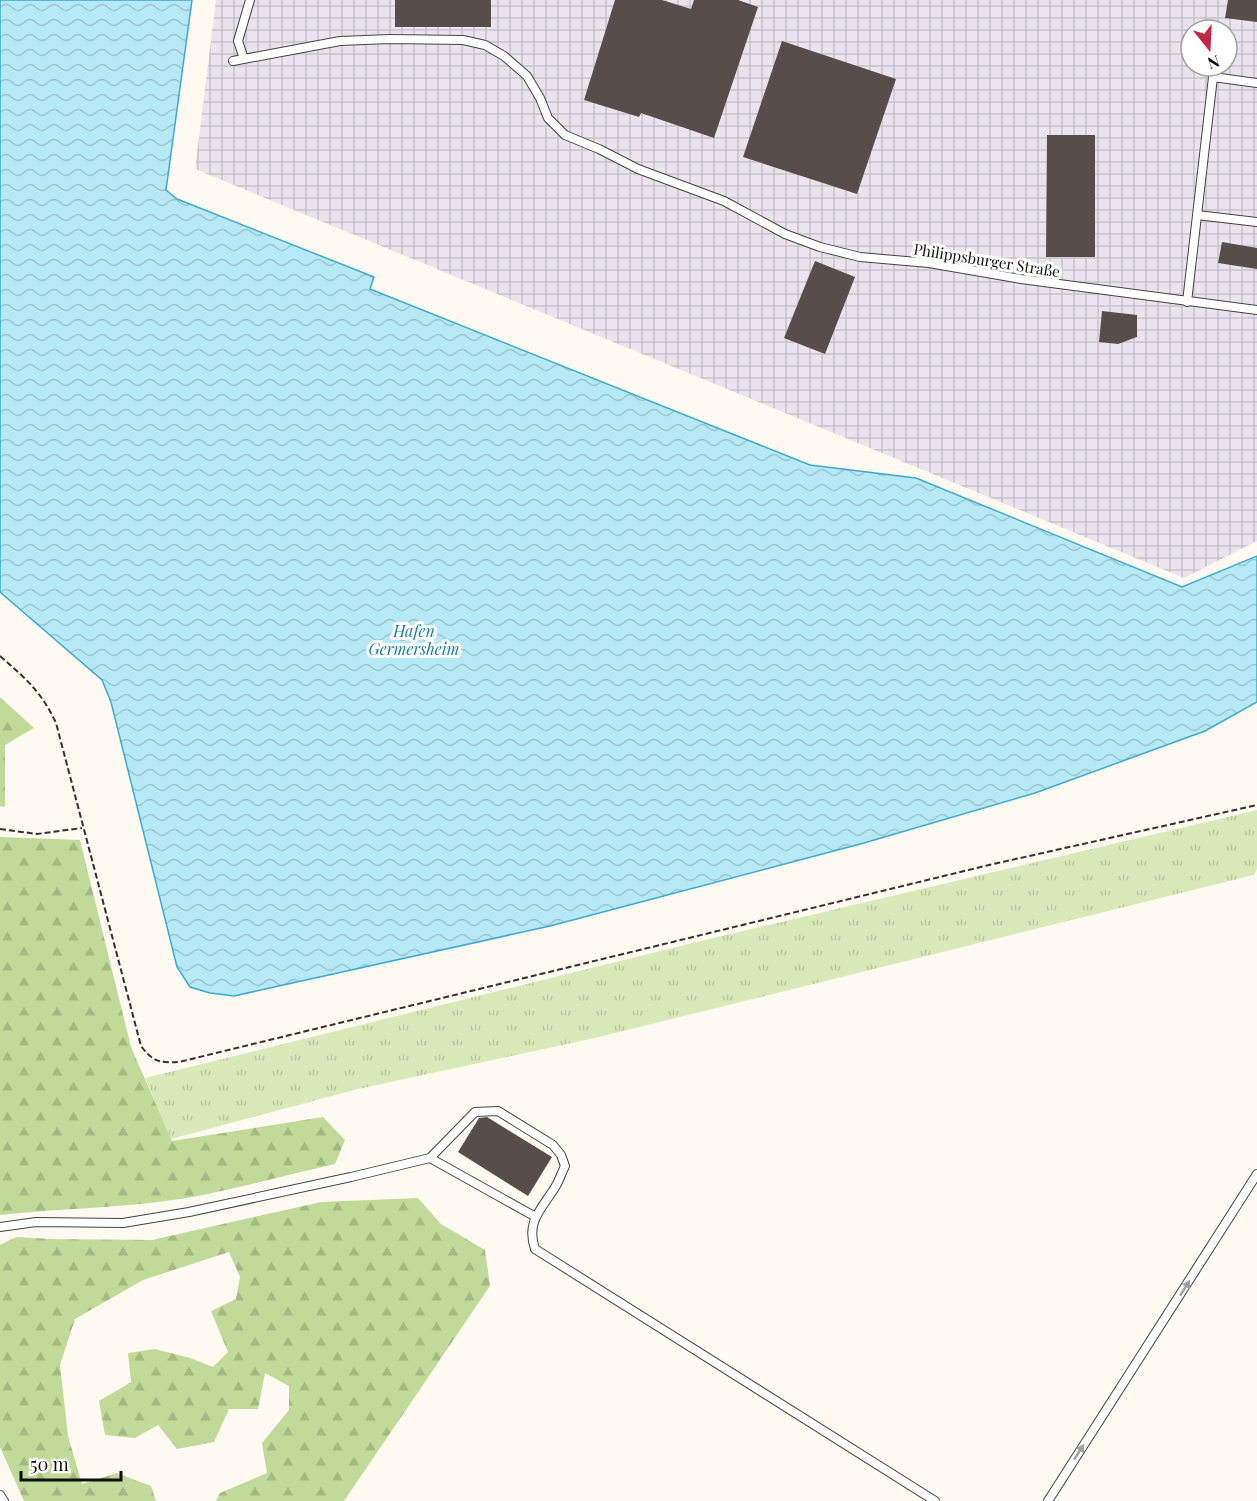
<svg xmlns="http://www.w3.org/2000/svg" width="1257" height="1501" viewBox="0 0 1257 1501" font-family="'Playfair Display',serif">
<defs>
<pattern id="industrial-grid" width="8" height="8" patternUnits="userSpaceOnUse" patternTransform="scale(1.5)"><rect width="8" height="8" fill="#ebe3ed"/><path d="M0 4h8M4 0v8" fill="none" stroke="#c8c2ca"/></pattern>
<pattern id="grass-tufts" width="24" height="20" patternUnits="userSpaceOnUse" patternTransform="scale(1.5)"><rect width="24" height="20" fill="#dae9ba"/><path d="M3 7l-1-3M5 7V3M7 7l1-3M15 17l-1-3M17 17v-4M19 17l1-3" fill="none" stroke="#bac79f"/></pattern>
<pattern id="forest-firs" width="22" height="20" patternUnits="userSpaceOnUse" patternTransform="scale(1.5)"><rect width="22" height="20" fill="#c1da99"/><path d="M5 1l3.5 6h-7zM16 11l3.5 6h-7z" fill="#a5ba83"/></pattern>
<pattern id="water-waves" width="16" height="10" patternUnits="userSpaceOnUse" patternTransform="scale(1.5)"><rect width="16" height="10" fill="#b6e8f6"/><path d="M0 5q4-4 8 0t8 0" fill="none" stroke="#9bc6d2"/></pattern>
</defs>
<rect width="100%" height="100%" fill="#fffaf1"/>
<path fill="url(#industrial-grid)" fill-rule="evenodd" d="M216,0H1257V541L1184,578L195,169ZM1191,30H1227V66H1191Z"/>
<path fill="url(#grass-tufts)" d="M1257,810V869L1254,875L595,1038L358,1089L171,1139L145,1078L713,938Z"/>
<path fill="url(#forest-firs)" d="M0,697L34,728L5,745V807L0,806Z
M0,837L80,840L131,1047L172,1141L323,1117L345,1140L335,1164C286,1175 237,1189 187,1198C125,1208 62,1208 0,1215Z
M418,1198L441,1224L485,1250L490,1286L344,1501H216L220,1493L267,1473L262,1443L289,1410V1386L265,1373L258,1409H229L214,1442L177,1449L158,1425L135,1438L105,1435L99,1401L131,1382L128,1353L155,1349L190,1358L213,1367L228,1352L211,1311L236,1299L240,1277L229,1252L143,1280L75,1319L60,1365L68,1436L82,1484L117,1473L151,1486L156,1501H24L0,1447V1245L16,1237L51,1239L152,1240L321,1202Z"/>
<path fill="url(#water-waves)" stroke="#3daacc" stroke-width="1.5" d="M0,0H192L166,190L177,199L374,277L370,289L810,465L916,478L1182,587L1257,556V702L1205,731L1035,793L864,843L550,926L234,996L210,993L190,987L177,967L111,702L102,680L0,592Z"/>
<path fill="#574e4b" d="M395,0H491V27H395Z
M615,0H662L691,9L694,0H738L758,7L714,138L641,113L639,117L584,100Z
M1228,0H1257V22L1225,18Z
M782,41L896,79L857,194L743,157Z
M1047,135H1095V257H1046Z
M1222,242L1257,248V269L1218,263Z
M815,261L855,277L825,354L784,338Z
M1102,311L1137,315V337L1118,344L1099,342Z
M487,1117L552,1157L528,1196L458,1152L479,1118Z"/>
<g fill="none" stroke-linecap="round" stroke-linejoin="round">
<defs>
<path id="lane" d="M244,59L238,41L250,0
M233,61L340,41L390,39L463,40L485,45L504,56L527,76L540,98L548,118L565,135L599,149L638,169L724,201L785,234L820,247L860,257L929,263L1021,279L1257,310
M1197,215L1257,222
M1187,302L1213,77L1257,83
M534,1216L430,1158L475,1112L498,1111L553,1145L561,1155L565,1166C562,1172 560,1178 557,1184C544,1207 525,1220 535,1249L935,1501
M0,1227L36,1222L123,1223L189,1212L351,1177L430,1158
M0,1495L4,1501
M1048,1501L1257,1174"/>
</defs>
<use href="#lane" stroke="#424242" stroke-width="10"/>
<path stroke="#313131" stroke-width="2" stroke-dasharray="6 3" stroke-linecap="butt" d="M0,656C26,679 41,691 56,723L141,1046C153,1062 160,1063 179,1062L989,865L1257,805
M0,829L37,834L82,828"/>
<use href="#lane" stroke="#fff" stroke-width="8"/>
</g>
<defs><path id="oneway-solid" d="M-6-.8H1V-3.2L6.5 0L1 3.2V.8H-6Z" transform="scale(1.5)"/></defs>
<g fill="#9f9f9f">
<use href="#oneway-solid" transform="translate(1185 1288) rotate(-57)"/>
<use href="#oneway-solid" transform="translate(1079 1452) rotate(-57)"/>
</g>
<g text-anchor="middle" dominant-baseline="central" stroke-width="6" stroke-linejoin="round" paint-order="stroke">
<g font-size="15" fill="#0f0f0f" stroke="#fff">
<text transform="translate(987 260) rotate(9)">Philippsburger Straße</text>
</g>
<g font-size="16" font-style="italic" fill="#187ba0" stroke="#fff">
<text x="414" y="630">Hafen<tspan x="414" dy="18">Germersheim</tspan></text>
</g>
</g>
<g transform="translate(1209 48) rotate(162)"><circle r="28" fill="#ffffff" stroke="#9f9f9f" stroke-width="1.5"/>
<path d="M0-4.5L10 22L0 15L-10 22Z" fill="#bf2746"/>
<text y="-9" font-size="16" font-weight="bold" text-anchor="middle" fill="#0f0f0f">N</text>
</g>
<path d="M21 1471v9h100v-9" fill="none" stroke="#0f0f0f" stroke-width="3"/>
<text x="30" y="1471" font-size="18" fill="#0f0f0f" stroke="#ffffff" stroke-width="4.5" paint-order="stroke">50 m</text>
</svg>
